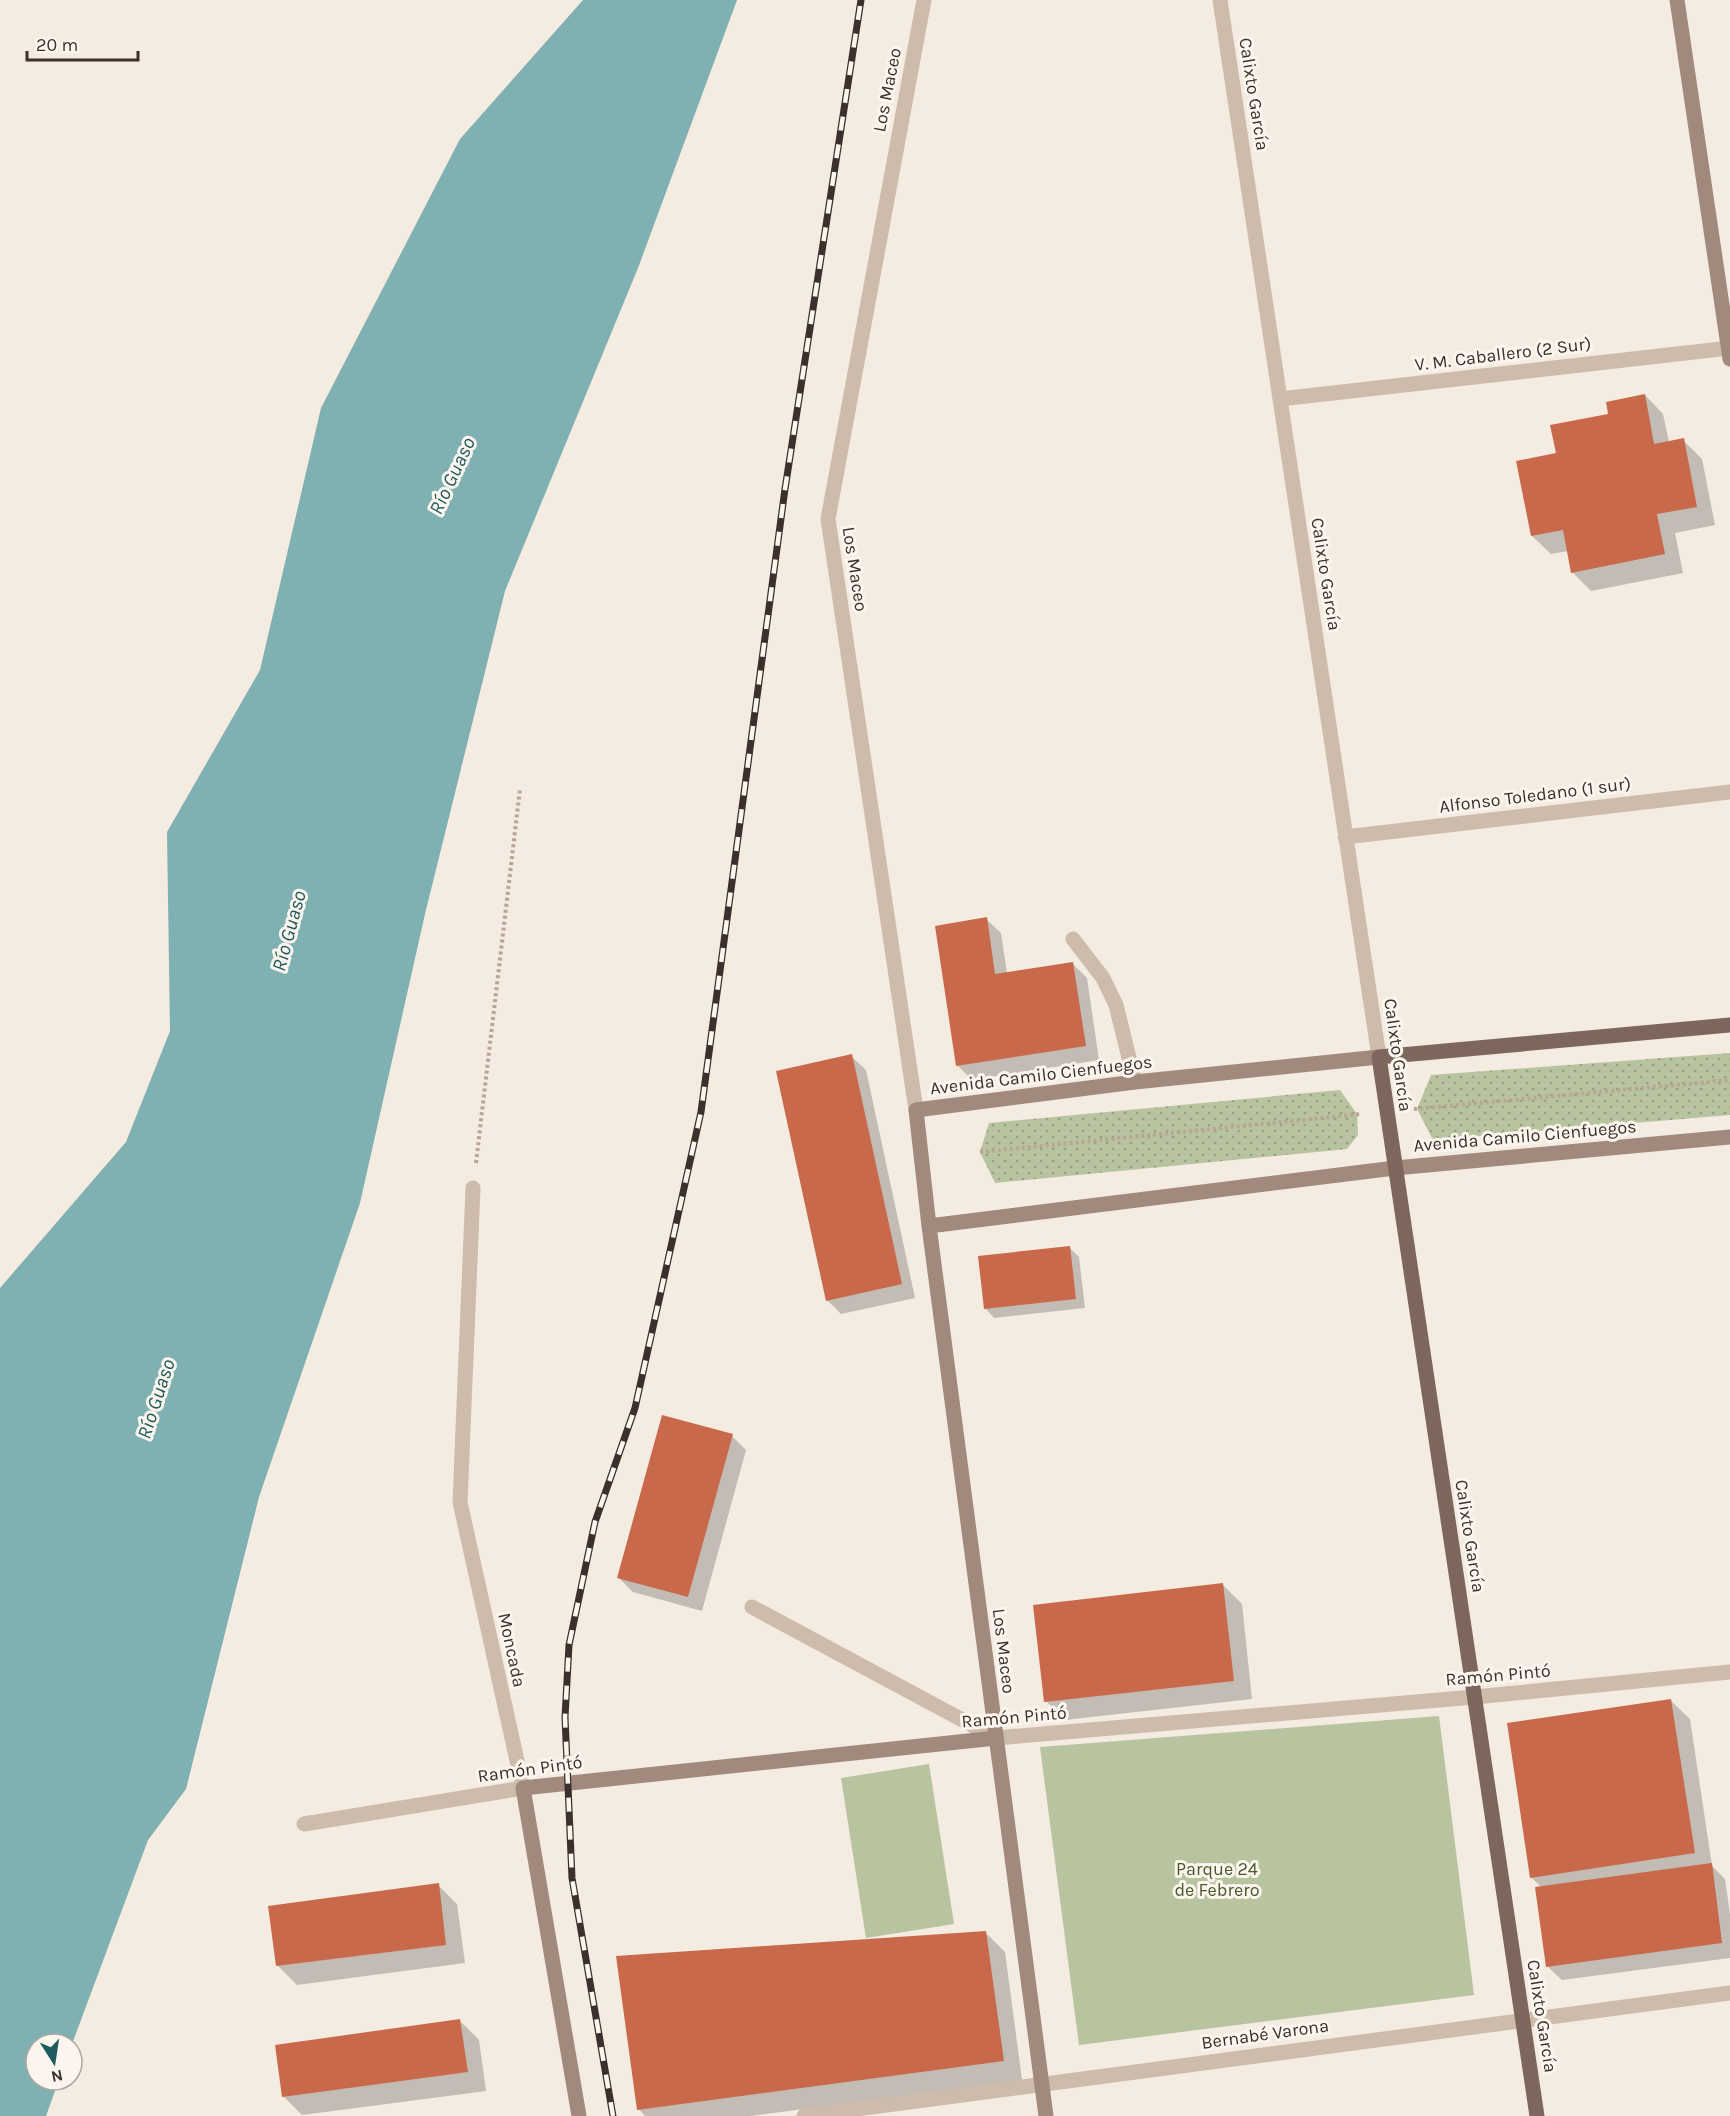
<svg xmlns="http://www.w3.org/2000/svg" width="1730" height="2116" viewBox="0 0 1730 2116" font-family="Karla,sans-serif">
<defs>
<pattern id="grass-dots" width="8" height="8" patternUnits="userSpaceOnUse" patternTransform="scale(1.5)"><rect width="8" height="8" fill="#b8c4a0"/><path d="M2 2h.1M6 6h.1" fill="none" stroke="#97a083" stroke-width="1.8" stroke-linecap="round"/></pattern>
</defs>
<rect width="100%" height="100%" fill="#f4ebe1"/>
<path fill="url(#grass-dots)" d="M1730,1053V1115L1433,1140L1417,1109L1431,1075Z
M1340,1090L1357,1114L1358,1135L1347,1149L995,1183L980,1152L989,1123Z"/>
<path fill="#b8c4a0" d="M1439,1716L1474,1995L1079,2045L1040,1747Z
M929,1764L954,1924L866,1938L841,1778Z"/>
<path fill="#7fb0b2" d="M583,0H737L638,268L505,591L425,914L360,1203L259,1497L186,1789L148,1840L72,2044H36V2080H59L46,2116H0V1288L126,1142L170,1031L167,832L260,670L321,408L460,139Z"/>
<path fill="#0003" d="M1645,395L1663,414L1669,442L1683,440L1702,459L1715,525L1675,533L1683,573L1591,591L1572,572L1568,551L1551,554L1532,536L1557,454L1610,415Z
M986,919L1001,933L1007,973L1073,964L1087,978L1099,1060L972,1080L958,1066Z
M851,1056L866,1070L915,1298L841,1314L827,1300Z
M1070,1248L1079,1257L1085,1308L994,1318L985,1308Z
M732,1436L746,1450L702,1611L633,1592L619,1578Z
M1223,1585L1242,1604L1252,1699L1065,1720L1046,1701Z
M1671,1701L1690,1719L1712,1866L1725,1879L1730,1914V1958L1562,1980L1547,1966L1542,1888L1531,1877Z
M438,1885L457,1904L465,1963L297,1985L278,1966Z
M986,1933L1005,1952L1022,2080L750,2116H645L639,2109Z
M460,2021L479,2040L486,2091L302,2115L283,2096Z"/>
<path fill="#c8694b" d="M1645,394L1654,444L1684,438L1697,507L1657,514L1665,554L1571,573L1563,530L1531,536L1516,461L1556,453L1550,425L1608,414L1606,402Z
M987,917L995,974L1073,962L1086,1046L956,1066L935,926Z
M852,1054L902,1284L826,1301L776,1071Z
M1070,1246L1076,1299L984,1309L978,1256Z
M662,1415L733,1434L688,1597L617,1578Z
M1223,1583L1234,1681L1044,1702L1033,1605Z
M1671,1699L1695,1853L1530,1878L1507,1723Z
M1712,1863L1722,1943L1546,1967L1535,1887Z
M439,1883L446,1945L276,1966L268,1906Z
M986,1931L1004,2061L637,2110L616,1956Z
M460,2019L468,2072L282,2097L275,2045Z"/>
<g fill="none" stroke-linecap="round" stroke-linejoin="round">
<path stroke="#b9a596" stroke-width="4" stroke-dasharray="3 3" stroke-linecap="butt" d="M1414,1109L1730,1080
M980,1152L1362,1114
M476,1163L520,789"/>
<path stroke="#cdbbac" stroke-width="15" d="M752,1607L996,1738"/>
<path stroke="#cdbbac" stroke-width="15" d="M1220,0L1379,1057
M1280,399L1730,348
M1345,837L1730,792
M1073,939L1103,978L1116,1005L1135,1082
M916,1110L828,519L924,0
M1474,1697L1730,1672
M304,1824L523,1788L460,1502L473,1188
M804,2116L1730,1993"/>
<path stroke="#cdbbac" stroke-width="15" d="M996,1738L1474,1697"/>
<path stroke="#a18a7d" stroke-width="15" d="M1677,0L1730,359
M929,1226L1395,1168L1730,1137
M579,2116L523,1788L996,1738
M1046,2116L929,1226L916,1110L1135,1082L1379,1057"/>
<path stroke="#7d675c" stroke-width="15" d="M1537,2116L1379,1057L1730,1025"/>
<defs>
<path id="rail" d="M613,2116L572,1878L565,1717L569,1645L595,1522L635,1408L701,1112L785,489L861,0"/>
</defs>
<use href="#rail" stroke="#3b302b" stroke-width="7"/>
<use href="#rail" stroke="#fbf5ee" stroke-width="4.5" stroke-dasharray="14" stroke-linecap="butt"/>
</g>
<g text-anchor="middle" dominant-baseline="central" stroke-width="6" stroke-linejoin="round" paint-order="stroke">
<g font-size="18" fill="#3b302b" stroke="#fbf5ee">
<text transform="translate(887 90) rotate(-79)">Los Maceo</text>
<text transform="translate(1254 94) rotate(81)">Calixto García</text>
<text transform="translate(1503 354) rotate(-7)">V. M. Caballero (2 Sur)</text>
<text transform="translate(855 569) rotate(81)">Los Maceo</text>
<text transform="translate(1326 574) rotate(81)">Calixto García</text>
<text transform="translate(1535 795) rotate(-7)">Alfonso Toledano (1 sur)</text>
<text transform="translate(1398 1055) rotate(82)">Calixto García</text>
<text transform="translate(1041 1075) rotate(-7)">Avenida Camilo Cienfuegos</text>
<text transform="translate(1525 1136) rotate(-5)">Avenida Camilo Cienfuegos</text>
<text transform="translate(1470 1536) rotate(81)">Calixto García</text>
<text transform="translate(512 1650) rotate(78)">Moncada</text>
<text transform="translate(1004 1651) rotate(83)">Los Maceo</text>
<text transform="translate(1498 1675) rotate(-5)">Ramón Pintó</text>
<text transform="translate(1014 1717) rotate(-5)">Ramón Pintó</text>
<text transform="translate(530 1769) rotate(-8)">Ramón Pintó</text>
<text transform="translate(1542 2016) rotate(81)">Calixto García</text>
<text transform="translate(1265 2034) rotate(-8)">Bernabé Varona</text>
</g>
<g font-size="18" fill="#4a5a2e" stroke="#fbf5ee">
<text x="1217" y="1869">Parque 24<tspan x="1217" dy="21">de Febrero</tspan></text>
</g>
<g font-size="20" font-style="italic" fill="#1f5a5e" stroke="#fbf5ee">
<text transform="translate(452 476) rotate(-65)">Río Guaso</text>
<text transform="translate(289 931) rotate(-75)">Río Guaso</text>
<text transform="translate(156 1399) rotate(-72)">Río Guaso</text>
</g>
</g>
<g transform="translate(54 2062) rotate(168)"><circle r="28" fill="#fbf5ee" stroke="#aea6a0" stroke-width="1.5"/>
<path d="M0-4.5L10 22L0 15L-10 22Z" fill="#1f5a5e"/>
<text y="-9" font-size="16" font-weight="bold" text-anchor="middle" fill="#3b302b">N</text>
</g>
<path d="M27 51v9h111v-9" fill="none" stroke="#3b302b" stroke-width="3"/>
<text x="36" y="51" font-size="18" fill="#3b302b" stroke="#fbf5ee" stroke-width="4.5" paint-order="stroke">20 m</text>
</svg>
